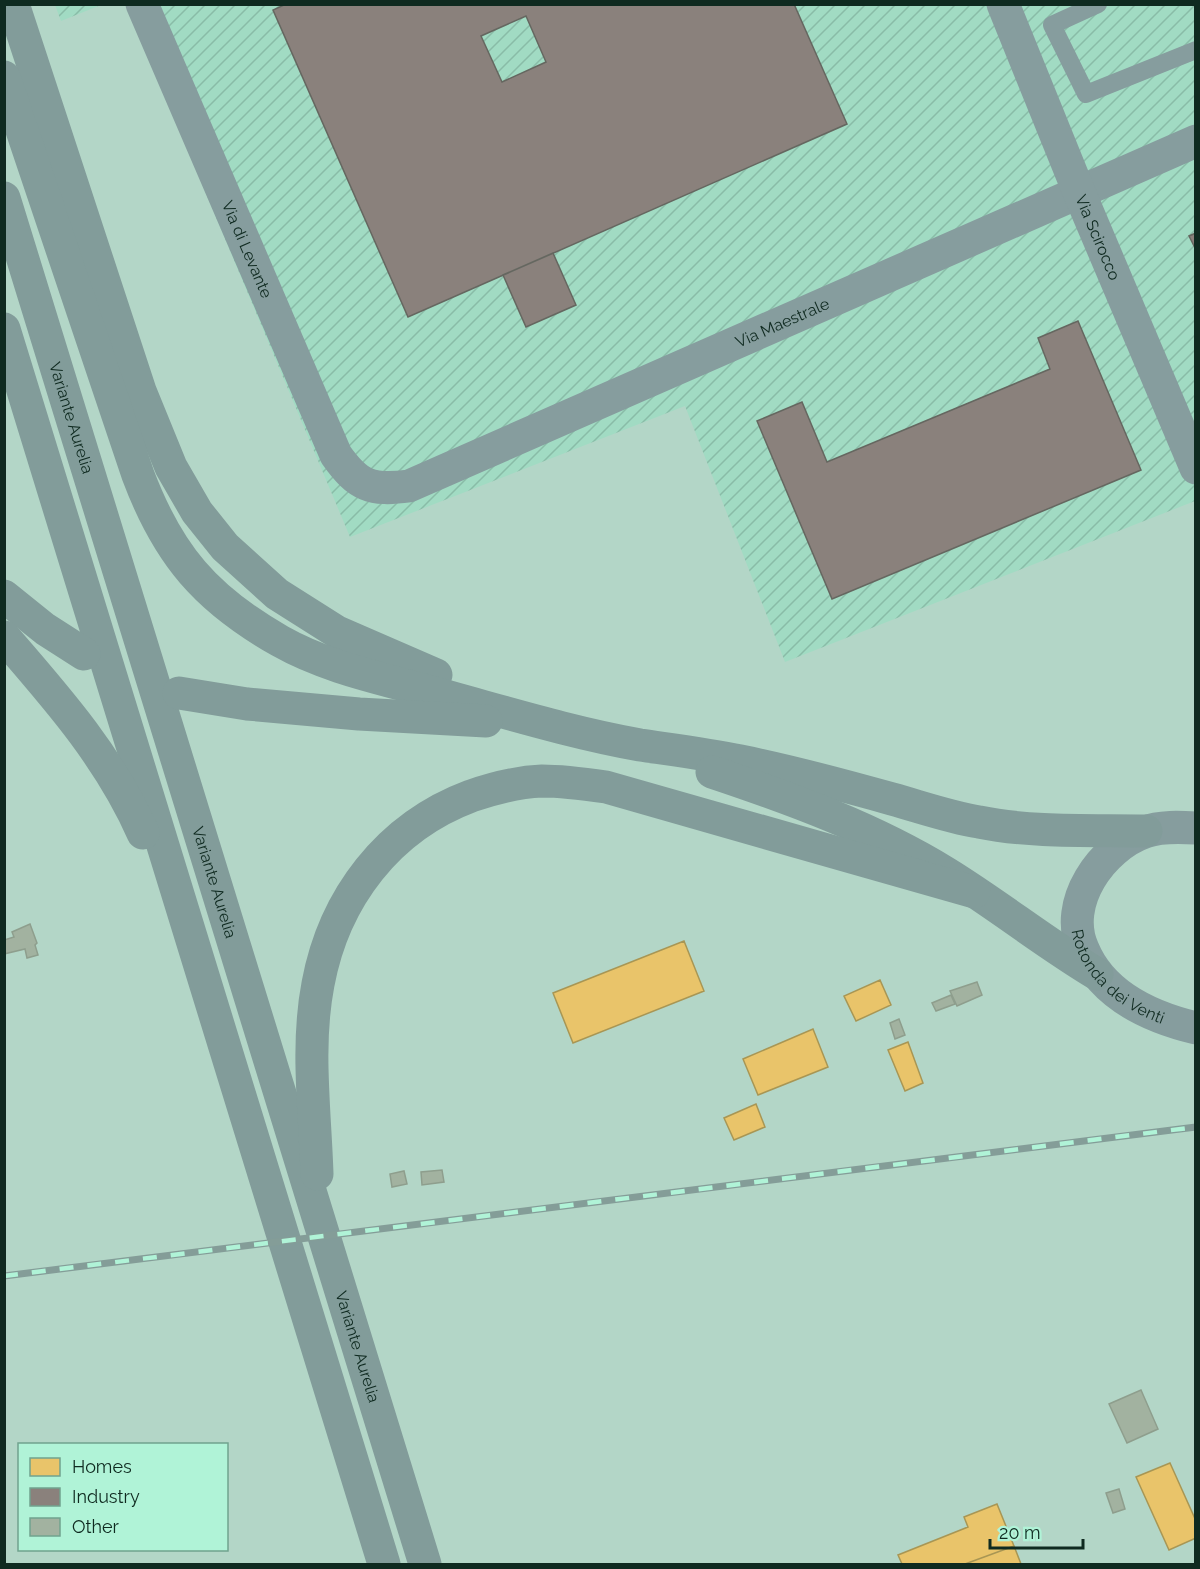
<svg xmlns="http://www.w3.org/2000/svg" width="1200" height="1569" viewBox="0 0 1200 1569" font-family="Raleway,sans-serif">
<defs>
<pattern id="industrial-furrows" width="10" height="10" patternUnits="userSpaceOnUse" patternTransform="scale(1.5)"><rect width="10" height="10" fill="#a1dbc3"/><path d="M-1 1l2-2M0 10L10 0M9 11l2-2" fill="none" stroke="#89bca7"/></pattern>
</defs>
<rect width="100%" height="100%" fill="#b3d6c7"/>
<path fill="url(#industrial-furrows)" d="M55,5V4L101,5L61,21Z
M127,5H1195V501L785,662L685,406L350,537Z"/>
<path fill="#e9c46a" stroke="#a89654" stroke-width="1.5" d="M684,941L704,991L573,1043L553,993Z
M880,980L891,1005L856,1021L844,996Z
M813,1029L828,1067L758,1095L743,1059Z
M908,1042L923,1083L905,1091L888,1050Z
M756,1104L765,1127L734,1140L724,1118Z
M1170,1463L1196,1521V1538L1169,1550L1136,1477Z
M997,1504L1014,1546L965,1564H902L898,1555L968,1527L964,1517Z
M1014,1546L1021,1564H965Z"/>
<path fill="#8a817c" stroke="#656760" stroke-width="1.5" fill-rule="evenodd" d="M286,4H794L847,124L408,317L273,10ZM526,16L546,62L502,82L481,36Z
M1196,233V250L1189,236Z
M553,253L576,305L526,327L503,275Z
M1078,321L1141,470L832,599L757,421L802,402L827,462L1050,369L1038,338Z"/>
<path fill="#a2b2a0" stroke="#8e9e8d" stroke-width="1.5" d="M30,924L37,943L35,945L38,955L27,958L25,949L4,954V940L14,937L12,932Z
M977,982L982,995L957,1006L950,991Z
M951,995L955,1004L936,1011L932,1003Z
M899,1019L905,1035L895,1039L890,1023Z
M442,1170L444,1182L422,1185L421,1172Z
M404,1171L407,1184L392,1187L390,1174Z
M1141,1390L1158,1429L1127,1443L1109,1404Z
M1119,1489L1125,1509L1113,1513L1106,1493Z"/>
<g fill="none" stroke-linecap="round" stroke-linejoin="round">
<path stroke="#869d9e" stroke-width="18" d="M1098,4L1052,25L1086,94L1196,50"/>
<path stroke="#869d9e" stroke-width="33" id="s1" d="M142,4L336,455C358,486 371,491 409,486L1196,141"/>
<g stroke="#869d9e" stroke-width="33">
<path id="s2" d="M1003,4L1079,192L1196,468"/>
<path id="s3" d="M1196,828C1180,827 1160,826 1145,832C1102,847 1062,903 1083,949C1102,995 1150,1017 1196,1028"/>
</g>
<g stroke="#829c9a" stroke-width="33">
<path d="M13,4L140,391L171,467L197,512L225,547L277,594L337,632L436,675"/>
<path d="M4,77L138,475C168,555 206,599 280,641C324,666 375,677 423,690C495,709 567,732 640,745C674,750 707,754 740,761C791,771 842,785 892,799C921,807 949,817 979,822C1033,833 1091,830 1146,831"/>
<path id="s4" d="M4,198L425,1564"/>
<path d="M4,329L384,1564"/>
<path d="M4,596L45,629L84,654"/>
<path d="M4,637C57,698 110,758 143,833"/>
<path d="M179,693L247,704L359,714L486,721"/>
<path d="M712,772C790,798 875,829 946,873C998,905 1045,943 1097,974"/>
<path d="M317,1174C315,1112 306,1046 318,984C334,898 388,827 471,796C494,788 518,782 542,781C564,781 585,784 606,787L974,892"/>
</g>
<defs>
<path id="rail" d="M4,1276L1196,1127"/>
</defs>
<use href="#rail" stroke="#849d98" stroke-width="7"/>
<use href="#rail" stroke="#b0f3d7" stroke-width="4.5" stroke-dasharray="14" stroke-linecap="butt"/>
</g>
<g text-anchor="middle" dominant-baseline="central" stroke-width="6" stroke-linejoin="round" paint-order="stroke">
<g font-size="16" fill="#0f2a20" stroke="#b0f3d7">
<text stroke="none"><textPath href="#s2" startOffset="252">Via Scirocco</textPath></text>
<text stroke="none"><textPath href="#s1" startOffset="267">Via di Levante</textPath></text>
<text stroke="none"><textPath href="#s1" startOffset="984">Via Maestrale</textPath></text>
<text stroke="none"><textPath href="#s4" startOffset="230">Variante Aurelia</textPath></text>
<text stroke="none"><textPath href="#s4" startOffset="716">Variante Aurelia</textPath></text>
<text stroke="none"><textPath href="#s3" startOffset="243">Rotonda dei Venti</textPath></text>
<text stroke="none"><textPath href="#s4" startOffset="1202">Variante Aurelia</textPath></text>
</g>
</g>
<rect width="1200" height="1569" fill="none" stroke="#0f2a20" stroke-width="12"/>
<rect x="18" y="1443" width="210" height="108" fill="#b0f3d7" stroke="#70a38e" stroke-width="1.5"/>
<rect x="30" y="1458" width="30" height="18" fill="#e9c46a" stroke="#70a38e" stroke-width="1.5"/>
<text x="72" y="1473" font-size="18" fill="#0f2a20">Homes</text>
<rect x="30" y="1488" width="30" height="18" fill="#8a817c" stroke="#70a38e" stroke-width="1.5"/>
<text x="72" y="1503" font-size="18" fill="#0f2a20">Industry</text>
<rect x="30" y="1518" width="30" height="18" fill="#a2b2a0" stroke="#70a38e" stroke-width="1.5"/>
<text x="72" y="1533" font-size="18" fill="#0f2a20">Other</text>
<path d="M990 1539v9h93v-9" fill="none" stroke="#0f2a20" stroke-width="3"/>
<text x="999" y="1539" font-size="18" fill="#0f2a20" stroke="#b0f3d7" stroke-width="4.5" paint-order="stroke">20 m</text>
</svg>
